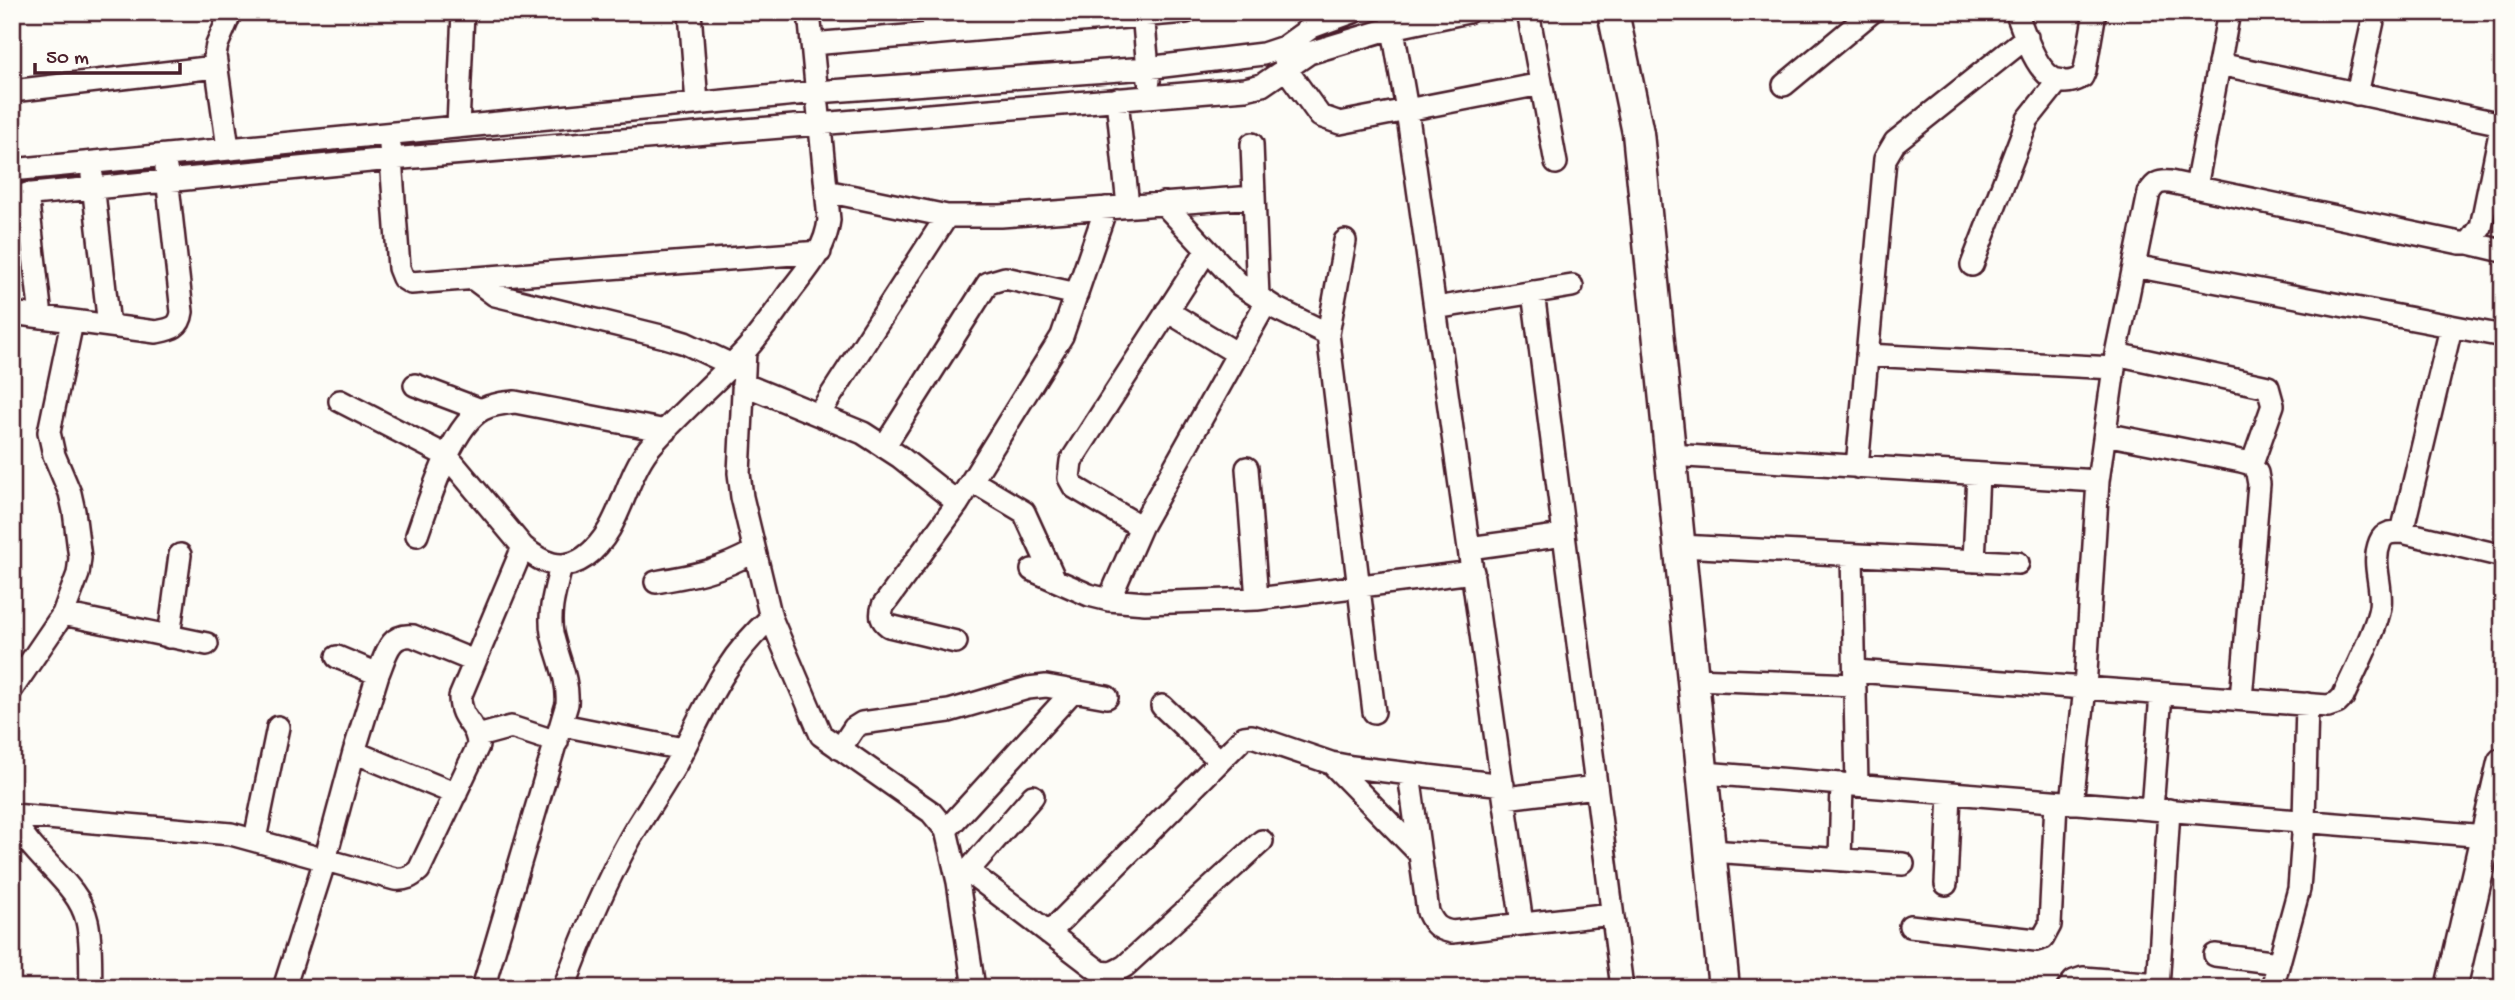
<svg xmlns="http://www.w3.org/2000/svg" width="2515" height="1000" viewBox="0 0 2515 1000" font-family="'Gochi Hand',sans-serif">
<rect width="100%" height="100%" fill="#fdfcf7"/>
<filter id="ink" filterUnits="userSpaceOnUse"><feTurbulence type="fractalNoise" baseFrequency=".0143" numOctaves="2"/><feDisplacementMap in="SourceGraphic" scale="14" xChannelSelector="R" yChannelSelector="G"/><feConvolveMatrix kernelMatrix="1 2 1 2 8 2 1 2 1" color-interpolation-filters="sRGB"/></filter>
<g filter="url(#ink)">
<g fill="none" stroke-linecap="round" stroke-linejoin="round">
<defs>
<path id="street" d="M690,12L697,103
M933,12L934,33
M1143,12L1149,81
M1390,12L1407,110L1522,924
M1528,12L1556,163
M2016,12C2027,38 2042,100 2082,77L2085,70L2095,12
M812,44L1186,12
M1285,58L1286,69L1320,116L1340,123L1541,84
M2219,64L2502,124
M1784,85L1872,12
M12,91L215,67
M2357,94L2375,12
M1117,99L1128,206
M458,126L463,12
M1252,144L1258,297
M390,145L399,268L403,278L411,283L820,252
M228,148L215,55L217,45L231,12
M12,170L817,92L1147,68L1263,54L1284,47L1312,27L1353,12
M92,175L109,326
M2196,187L2229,12
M826,191L947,216H1001L1254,197
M27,194L41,317
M12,196L391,159L1245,89L1262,85L1309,53L1392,28L1468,12
M1163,203L1240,285L1277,309L1328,334L1374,712
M2469,243L2503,251
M1972,265L2028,119L2059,80
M2134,266L2503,336
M475,280L495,295L665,337L685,343L732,365
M1533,292L1621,980
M1435,308L1572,286
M1167,311L1238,354
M12,313L156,332C171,329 180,328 182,312L166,168
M1328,334L1345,241
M745,351L739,473L742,497L771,618L821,735L931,812L946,830L958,882L974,988
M2116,354L2268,387L2273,405L2252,464
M1867,355L2114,368
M743,384L863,433L900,457L958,503L883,606C880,616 881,620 889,626L956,642
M415,385L481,410
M340,401L447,456L523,547C542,563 562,573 585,557C621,531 623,481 649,448C678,414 713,385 743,353C761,334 776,311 792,289C809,267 826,248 829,220L809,12
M819,414L947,216
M2105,434L2241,461L2252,464L2257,473L2259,484L2241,699
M884,447L988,283L1005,278L1077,294
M1670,455L2098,481
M1857,467L1885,159L1895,142L2027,37
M1247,468L1257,599
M972,481L1024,512L1055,580
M958,503L1062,336L1106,208
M1141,527L1074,487L1069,478L1071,461L1207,250
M2402,532L2451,328
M417,535C429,502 451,426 483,409C493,404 504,403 515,402L666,431
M1680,546L2018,563
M1469,548L1564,535
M1852,555L1857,785
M1974,561L1978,474
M1032,570L1089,595L1109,600L1145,603L1257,599L1473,572
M656,582C696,575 719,571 755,551
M1109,600L1141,527L1266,303
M63,614L207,644
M169,637L180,555
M337,657L378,674C386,655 389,633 413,636L474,661
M1855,671L2328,706L2337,703L2343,697C2353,674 2377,629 2380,607C2383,585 2371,564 2380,542C2384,532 2392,532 2402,532L2503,556
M378,674L354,752L456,794
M1694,679L1855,685
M12,689L63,614L78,574L80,558L74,511L70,493L54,455L49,432L72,322
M1162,706L1219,760
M562,725L683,749
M478,736L511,727L557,742
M840,749L854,728L862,723L949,711L1028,688L1046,686L1107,697
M1331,763L1420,854
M1704,773L2486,836
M1409,774L1428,912C1434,925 1438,929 1452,932L1612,914
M1505,798L1596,787
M2072,803L2085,688L2098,481L2116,354L2149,193C2155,183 2159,181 2170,182L2460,243H2469L2481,227L2503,118
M2152,809L2161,694
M12,814C28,856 78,881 87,921C92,942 90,967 91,988
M13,815L231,834L395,879C406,880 411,877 419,870L478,746C478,723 460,722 460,697L523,547
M946,830L1073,691
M255,839L278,727
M1711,851L1903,864
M1840,860L1842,784
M968,871L1033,796
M958,882L968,871L1099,971C1110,975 1115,972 1125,966L1262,841
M1946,884L1950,793
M1910,926L2036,940L2043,938L2050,925L2056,802
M1049,933L1244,737L1252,736L1331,763L1352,767L1503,785
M2215,955L2279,963
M284,988L325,860L354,752
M483,988L567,704C569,679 557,657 552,633C548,610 556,588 561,566
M564,988C583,936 604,885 631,837C645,813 662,789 676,764C704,711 724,658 771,618
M2068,988L2074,981L2083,978L2159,984
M2158,988L2169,810
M2272,988L2299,889L2304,821L2307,704"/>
<path id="secondary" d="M1613,12L1638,133L1724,988
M2451,988L2503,763"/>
</defs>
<use href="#street" stroke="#4a1f2b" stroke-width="26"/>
<use href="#secondary" stroke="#4a1f2b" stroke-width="35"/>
<use href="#street" stroke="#fdfcf7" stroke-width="21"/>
<use href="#secondary" stroke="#fdfcf7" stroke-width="30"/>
</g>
</g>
<rect width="2515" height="1000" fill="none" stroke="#fdfcf7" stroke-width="42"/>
<rect x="21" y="21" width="2473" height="958" fill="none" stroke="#4a1f2b" stroke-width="2.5" filter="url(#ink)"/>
<path d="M35 63v10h145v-10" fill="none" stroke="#4a1f2b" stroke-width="3.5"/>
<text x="46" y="63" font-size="21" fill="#4a1f2b" stroke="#fdfcf7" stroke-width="5" paint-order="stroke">50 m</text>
</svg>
